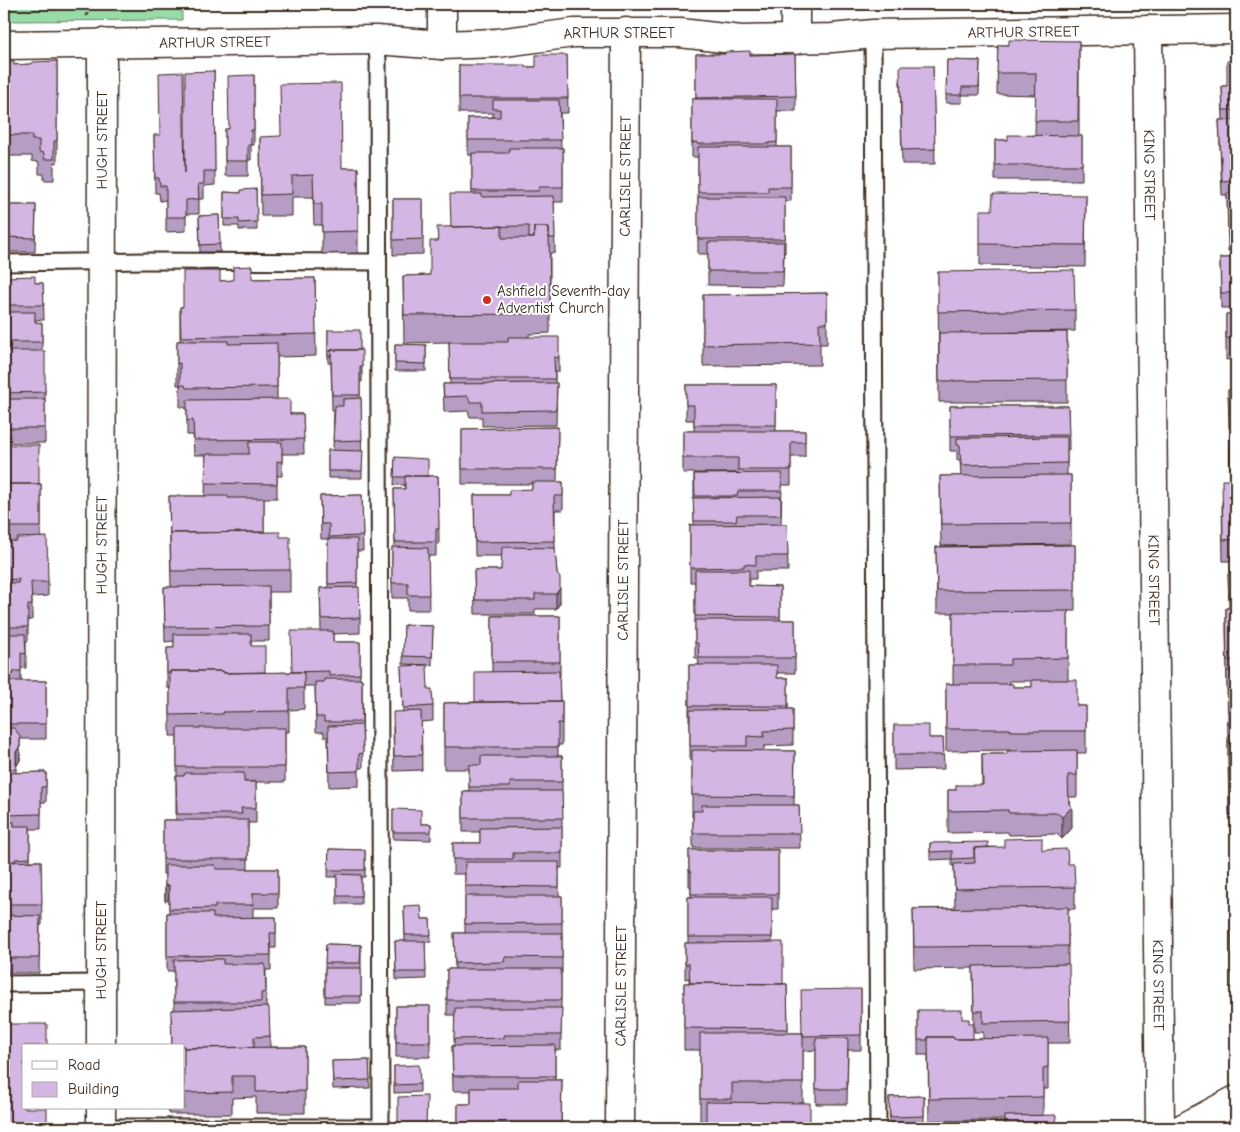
<svg xmlns="http://www.w3.org/2000/svg" width="1240" height="1132" viewBox="0 0 1240 1132" font-family="'Comic Neue',sans-serif">
<rect width="100%" height="100%" fill="#fff"/>
<filter id="ink" filterUnits="userSpaceOnUse"><feTurbulence type="fractalNoise" baseFrequency=".02" numOctaves="2"/><feDisplacementMap in="SourceGraphic" scale="10" xChannelSelector="R" yChannelSelector="G"/><feConvolveMatrix kernelMatrix="1 2 1 2 8 2 1 2 1" color-interpolation-filters="sRGB"/></filter>
<g filter="url(#ink)">
<path fill="#96dba8" stroke="#688263" d="M4,4H182V20L4,21Z"/>
<g fill="none" stroke-linecap="round" stroke-linejoin="round">
<defs>
<path id="service" d="M873,34L878,1128
M376,40L378,60L381,1128
M4,263L145,261L378,262
M4,984L101,983
M101,1127H381"/>
<g id="minor">
<path d="M795,4V40"/>
<path id="s1" d="M1148,30L1160,1128"/>
<path id="s2" d="M4,45L376,40L442,45L497,43L574,33H680L741,40L832,38L873,34L1236,29"/>
<path d="M442,45V4"/>
<path id="s3" d="M101,1046L102,43"/>
<path d="M101,1128V1108"/>
<path id="s4" d="M620,1128L626,32"/>
</g>
<path id="secondary" d="M1183,1128L1236,1100"/>
</defs>
<use href="#service" stroke="#3b2a1e" stroke-width="19"/>
<use href="#minor" stroke="#3b2a1e" stroke-width="31"/>
<use href="#secondary" stroke="#3b2a1e" stroke-width="31"/>
<path stroke="#3b2a1e" stroke-width="3" stroke-dasharray="5 4" stroke-linecap="butt" d="M87,4V16"/>
<use href="#service" stroke="#fff" stroke-width="15"/>
<use href="#minor" stroke="#fff" stroke-width="28"/>
<use href="#secondary" stroke="#fff" stroke-width="28"/>
</g>
<path fill="#b59dc3" stroke="#3b2a1e" fill-rule="evenodd" d="M1079,41V136H1082V180H995V140H1008L1035,135L1036,95L997,94L998,45H1009Z
M696,54H795L796,111H777V147H791V201H785V253H784L783,286L708,285V254H698V159L697,157H692V99H696Z
M567,55L568,113H560L561,148H563V202H554L555,253H550V333L529,334V337L559,358V372H555V383H557L556,425L482,426V417H470L468,411L444,412L443,384H450L449,342L404,343L403,276L430,275L437,241L451,227L472,194V155H468V118L493,117V113H459V65L536,67Z
M947,60L980,61L979,95H962V103H946Z
M1236,60V251H1228L1227,195H1222L1219,120H1223L1222,86H1227Z
M4,61L14,65L31,64L57,61V163L54,162V180H44V174H39V162L32,161V156H4Z
M933,66L935,164H902L900,81Z
M214,71L215,185L204,186V199H199V214H186V231L166,232V200L160,201L159,193H155L154,135L185,168Z
M254,75V145H251V160H248V176H225V129H229Z
M260,137L342,168H358V253L322,254V225H314L313,197H292V216H261Z
M256,189L257,230H239V226H224V192L241,193Z
M1086,195L1085,267L980,265V244L992,210Z
M393,199H423V254L393,255Z
M4,205H36L35,252H4Z
M219,215L220,252H200L199,216Z
M1220,258H1236V428H1229L1228,390L1236,389V382H1233L1232,359L1226,360V314H1232V308H1221Z
M938,272L1075,310V331L981,333L1067,332V402H939Z
M4,277L35,283H43L44,320H35V322L42,323V351L45,392V443H4Z
M315,278L316,356L277,357V399L290,414H303L304,454H282V476H277V498H264V532L280,537L290,570V592H269V641H251V646L265,673L291,672L321,631L320,588H328V539H329H321L320,496L362,495L363,551H357V587L360,618V633L333,634V642H360V679H362L363,768H359V786L329,787L328,737H324V732H316L315,686H304V709L289,710V732H285V782H244H256V823H248V869H278V908H253V917H276V948H271V970H266V1007L270,1036V1047H305V1113H256V1097L232,1098V1114H169L168,1108H184V1046H172L171,1010H174V971H167V913H169V900L165,901V874H163V820H176V776H177V736H170V688H167V648H174V641L165,642L164,587H171L169,496H205L206,455H194L193,435H187V410H186L185,407H180V385H177V341H180V307H183L220,281L252,279Z
M827,293V344H820V365L703,366V295Z
M328,330L360,350L362,367V382L360,381V398H361L362,478H328V450L333,451L334,410H332L331,363H328Z
M395,344L426,345V371H395Z
M686,385H776V431H805V457H791V485H782L781,524H787L788,571H756V579H749V586L780,587V620H795V673H777V678H788V709H793V745L764,746V751H795L794,805H799L800,848H693V817H692V761H690V721H689V665H699L698,658H695V582H690V525H694V474L738,473H683V431H694V420H686Z
M950,406H1068L1069,450H1067V475H1071V544L941,546L940,476H961L960,460H957V451H950Z
M558,427L557,482H563V510H555V549L557,574L560,603L556,609H535V614H475L474,570H501L502,556H475L474,495H509L532,489V484H462V429Z
M1230,434H1236V479H1230Z
M4,445L39,484H41V537L48,582V596L32,597V620H28V641H26V668H21V681H46V739H20V760L16,767V773L46,772V802H41V829H30V861H41L42,925H40L39,973H4Z
M395,457L428,476H438L439,544H436V556H428L429,610H408V598H392V547L395,548L394,489H405V485H394Z
M1236,480V561H1223L1222,502Z
M1075,545V611H1068V680L1077,706H1086V753H1077V797H1069L1072,828L1062,839L1057,834L1009,835L1008,832L948,833V790H956L982,785V754H1007L1010,750L946,751V684H953V613H937L936,547ZM1010,681H1032V687H1013L1010,684Z
M1228,574H1236V815H1229L1228,763V741L1226,629V608H1229Z
M492,616H560V677H559L560,701H562V745H558V756H562V868H559V896H562V973H561V1050H555V1080H562L561,1128H458V1104H471V1091H453L452,1046H454L455,1015H447V969H455L454,933H465V874H453V843H480V832H463V791H469V769H444V703L475,702L492,671Z
M404,625L433,626L432,665L403,664Z
M401,666L428,689L433,706V721L421,722L422,770L394,771L393,727L403,712Z
M894,725L929,738H943L944,769L894,770Z
M393,809L421,824H431V840L393,839Z
M930,843L988,847L1042,850L1068,864L1075,887V909H1068V964L1070,1043H1048V1089H1043V1115L1005,1120L929,1121L928,1055H918V1010L962,1019L969,1023L973,1039H983V1032H974L973,968L914,969L913,909L955,908L954,866H952V859L930,860Z
M329,849L365,850V877H361V904H337V877H328Z
M689,850H778V909H772V942L783,984H787L788,1033H802L861,989V1050H848L847,1104H816V1050L803,1051V1103L810,1128H706V1121H700V1050H684V983H689V978L685,979V943H688V897H691V887L689,886Z
M404,906L422,919H430L431,942H425L426,979L396,980L395,941H405Z
M1236,912V994H1232L1231,934Z
M326,944L361,945V1003H325V968Z
M396,1006H430V1057H396Z
M369,1060L370,1088L333,1089L332,1061Z
M394,1066L420,1084V1092L394,1093Z
M924,1096V1124L890,1125L889,1097Z"/>
<path fill="#947f9f" stroke="#3b2a1e" d="M560,588V603L556,609V594Z
M20,746V760L16,767V752Z
M1072,807V828L1062,839V817Z
M169,885V900L165,901V886Z"/>
<path fill="#d3b6e3" stroke="#3b2a1e" d="M1009,40L1079,41L1078,121H1035L1036,73H997L998,45H1009Z
M750,51V55L795,54L796,96L696,98V54H725V52Z
M536,55H567L568,98H459V65H525V67H536Z
M947,60L980,61L979,87H962V95H946Z
M1236,60V110H1223L1222,86H1227V61Z
M4,61H14V65L31,64L32,62L57,61V141H54V159H44V153L39,152V140H32V135H4Z
M900,66H933L935,149L902,150Z
M214,71L215,171H204V184H198L199,199L186,200V217H166V186H160L159,178H155L154,135H160L159,73L183,72L185,173V72Z
M254,75V130H251V145H248V161H225V129H229L228,76Z
M341,83L342,168H358V231L322,232V204H314L313,175L292,176V194L261,195L260,137L281,136L280,84Z
M692,99H777V142L769,143V144H697V142L692,143Z
M493,100H559L561,140H468V118L500,117V109H493Z
M1219,120H1236V180L1222,181Z
M1008,135L1082,136V165H995V140H1008Z
M698,147H791V187H768V192H698Z
M509,148H563V187H539L538,191H472V153H509Z
M256,189L257,222L239,223V219H224V192L241,193V190Z
M1227,193H1236V236H1228Z
M450,194H482V197L554,196L555,238H549V227H534V238H529V226L451,227Z
M993,194L1086,195L1085,245L980,244V210H992Z
M698,197H785V239H698Z
M393,199H423V239L393,240Z
M4,205H36L35,238L4,237Z
M219,215L220,244L200,245L199,216Z
M502,226V238H534V227H549L550,305L529,306V314L404,315L403,276L430,275V241H438L437,227Z
M708,242H784L783,271H708Z
M1220,258H1236V293H1221Z
M252,266V279L315,278L316,334L181,337L180,307H183V271H220V281L233,280V267Z
M1074,270L1075,310L938,312V272Z
M35,276V283H43L44,305H4V277Z
M827,293V323H819L820,343L703,345V295Z
M1232,298H1236V360H1233L1232,338H1226V314H1232Z
M4,312H35V322L42,323V342H4Z
M328,330H360V350H331V356H328Z
M1067,332V380L939,381V333Z
M508,337H559V358L554,357L555,379H450L449,342H508Z
M177,341H228V344L277,343V387L186,388L185,385H180V363L177,364Z
M395,344L426,345V364L395,363Z
M331,350H362V367L360,366V395H332Z
M4,351H45V392L4,393Z
M557,383L556,410L482,411V402H470L468,396L444,397L443,384Z
M686,385H776V425H694V405H686Z
M1236,389V413L1229,414L1228,390Z
M361,398L362,440L333,441L335,406H343V399Z
M4,399H45V428H4Z
M290,399V414H303L304,439L194,440L193,420L187,421V400Z
M950,406H1068L1069,435L950,436Z
M558,427L557,469H462V429Z
M683,431H805V442H791V470H738V458H683Z
M1230,434H1236V464H1230Z
M1067,437V463L961,465L960,445H957V438Z
M249,442H282V462L277,461V484L205,483L206,454H249Z
M4,445H39V484H4Z
M328,450L363,451L362,471H328Z
M395,457L428,459V476H405V477H394Z
M782,473V491H738L737,496H695L694,474Z
M1071,475V523L941,524L940,476Z
M405,476H438L439,529H436V542H395L394,489H405Z
M1222,480H1236V539L1223,540Z
M532,482H563V496H554L555,541L475,542L474,495H509V490L532,489Z
M4,484H41V527H4Z
M362,495L363,536L329,537V524H321L320,496Z
M169,496H228V498H264V532L170,533V536Z
M781,497V515H737L736,521H694L693,498Z
M787,524L788,556H756V565L744,564V567L690,568V525Z
M280,532V537H290V570L171,571L170,533Z
M47,537L48,582H31L32,605H28V627H4V583H18L19,579L4,580V542L17,541V538Z
M328,539H357V583L328,584Z
M1075,545V590L937,591L936,547Z
M392,547L428,548L429,595H408V583H392Z
M502,547L555,548L557,574L560,578V588L556,594H535V600H475L474,570H501Z
M695,570H749V586L780,587V617L695,616Z
M1228,574H1236V597H1229Z
M269,586V626L165,627L164,587Z
M359,587L360,618L321,619L320,588Z
M1226,608H1236V660H1227Z
M1068,611V658L1010,659V665H953V612Z
M492,616H560V662H492Z
M695,620H795V658H699L698,643H695Z
M404,625L433,626L432,657L403,656Z
M291,631H333V642H360V674L329,676V671L292,672Z
M4,634H25L26,654L21,653V671H14V674H4Z
M174,634H251V646H265V672L224,673L223,671H170V673H167V648H174Z
M427,665L428,689H432L433,706L403,708L401,666Z
M689,665H777V678H788V706H689Z
M170,671H223L224,673L304,672V688H289V711L223,712V714L170,715Z
M559,671L560,701L475,702V672Z
M1227,671H1236V724H1228Z
M324,679H362V722H324V717H316L315,682H324Z
M1032,680H1077V706H1086V731H1010V729H946V684H1013V687H1032Z
M4,681H46V724H4Z
M562,701V723H558V747H444V703Z
M793,709V730L764,731V737L747,736V746H690V710Z
M421,711L422,755L394,756L393,712Z
M362,725L363,753L359,754V771L329,772L328,726Z
M894,725H929V738H943L944,755H894Z
M4,728H14L20,736V746L16,752V769H4Z
M177,728H285V767H177Z
M1228,741H1236V793H1229Z
M692,750L795,751L794,796L692,795Z
M1077,750V775H1068L1069,804L1072,807L1062,817L1057,813H1009L1008,810L948,811V790H956V785H983L982,754H1007V751Z
M481,756H562V782H510V787H469V765H481Z
M46,772V787H41V814L4,815V773Z
M185,773H244V782H256V808H241L242,814H177L176,776H184Z
M463,791H562L563,818H463Z
M702,805H799L800,833H693V811H702Z
M393,809L421,810V824H431V832H393Z
M163,820H248V859H163Z
M4,822H14V826H30V858L15,859V861L4,862Z
M562,827V853H513V859H453V843H480V828Z
M1042,838V850L1067,849L1068,864H1074L1075,887L955,889L954,864L975,863L974,848L1004,847V839Z
M988,842V847L974,848V858L952,859V851L930,852V843Z
M329,849L365,850V870H328Z
M689,850H778V894H691V872L689,871Z
M41,861L42,904H4V862Z
M465,862H559V887L465,886Z
M165,865H215L216,869H278V893H253V905H215V908L169,909V885L165,886Z
M337,874L361,875V896H337Z
M465,896H562V923L465,924Z
M688,897H772V937H688Z
M421,905L422,919H430L431,935H405L404,906Z
M1068,907V946L914,947L913,909Z
M1231,912H1236V973H1232Z
M167,913H213V918L276,917V933H270L271,955L167,956Z
M4,915L40,916L39,958H4Z
M454,933H562V958L505,957L504,962L455,963Z
M395,941H425L426,972H396Z
M783,942V984L690,983L689,964H685V943Z
M326,944L361,945L360,963H325Z
M223,959V964H265L266,992L261,993V1002H174V960Z
M1069,964L1070,1021L983,1023V1011H974L973,966Z
M325,968H361V996H325Z
M447,969H561V1000H447Z
M684,983L787,984L788,1029L684,1028Z
M861,989V1035L803,1036V1033H802L801,990Z
M396,1006H430V1042H396Z
M269,1007L270,1036L254,1037V1047L184,1048V1046H172L171,1010Z
M455,1008H562L561,1035H504V1038L454,1039Z
M918,1010H962V1019H969V1023H973V1039H954V1037H928V1040H918Z
M5,1024H47V1046H24V1108H47V1128H5Z
M700,1033H803V1083H732V1099H700Z
M928,1037H954V1039L1048,1038V1067L1043,1068V1097L929,1099Z
M816,1038H848L847,1089H816Z
M555,1045V1076H453L452,1046Z
M305,1047V1091L256,1092V1076H232V1092L184,1093V1048Z
M369,1060L370,1080L333,1081L332,1061Z
M419,1065L420,1084L394,1085V1066Z
M518,1080H562L561,1124H458V1104H471V1088H518Z
M427,1096L426,1128H398V1097Z
M924,1096V1116L890,1117L889,1097Z
M706,1102L810,1103V1128H714V1127H706Z
M1056,1115L1057,1128H1005V1116Z
M163,1126L226,1128H163Z
M891,1127H943V1128H891Z"/>
</g>
<circle fill="#c8321e" stroke="#fff" stroke-width="2" cx="487" cy="300" r="5"/>
<g text-anchor="middle" dominant-baseline="central" stroke-width="4" stroke-linejoin="round" paint-order="stroke">
<g font-size="15" fill="#3b2a1e" stroke="#fff">
<text stroke="none"><textPath href="#s2" startOffset="1021">ARTHUR STREET</textPath></text>
<text stroke="none"><textPath href="#s2" startOffset="616">ARTHUR STREET</textPath></text>
<text stroke="none"><textPath href="#s2" startOffset="211">ARTHUR STREET</textPath></text>
<text stroke="none"><textPath href="#s3" startOffset="906">HUGH STREET</textPath></text>
<text stroke="none"><textPath href="#s1" startOffset="145">KING STREET</textPath></text>
<text stroke="none"><textPath href="#s4" startOffset="952">CARLISLE STREET</textPath></text>
<text stroke="none"><textPath href="#s3" startOffset="501">HUGH STREET</textPath></text>
<text stroke="none"><textPath href="#s1" startOffset="550">KING STREET</textPath></text>
<text stroke="none"><textPath href="#s4" startOffset="548">CARLISLE STREET</textPath></text>
<text stroke="none"><textPath href="#s3" startOffset="96">HUGH STREET</textPath></text>
<text stroke="none"><textPath href="#s1" startOffset="955">KING STREET</textPath></text>
<text stroke="none"><textPath href="#s4" startOffset="142">CARLISLE STREET</textPath></text>
</g>
<g font-size="15" fill="#3b2a1e" stroke="#fff" text-anchor="start">
<text x="497" y="291">Ashfield Seventh-day<tspan x="497" dy="17">Adventist Church</tspan></text>
</g>
</g>
<rect width="1240" height="1132" fill="none" stroke="#fff" stroke-width="20"/>
<rect x="10" y="10" width="1220" height="1112" fill="none" stroke="#3b2a1e" stroke-width="2" filter="url(#ink)"/>
<rect x="22" y="1044" width="162" height="65" fill="#ffffff" stroke="#b1aaa5"/>
<rect x="32" y="1061" width="25" height="8" fill="#ffffff" stroke="#b1aaa5"/>
<text x="68" y="1070" font-size="15" fill="#3b2a1e">Road</text>
<rect x="32" y="1082" width="25" height="15" fill="#d3b6e3" stroke="#b1aaa5"/>
<text x="68" y="1094" font-size="15" fill="#3b2a1e">Building</text>
</svg>
